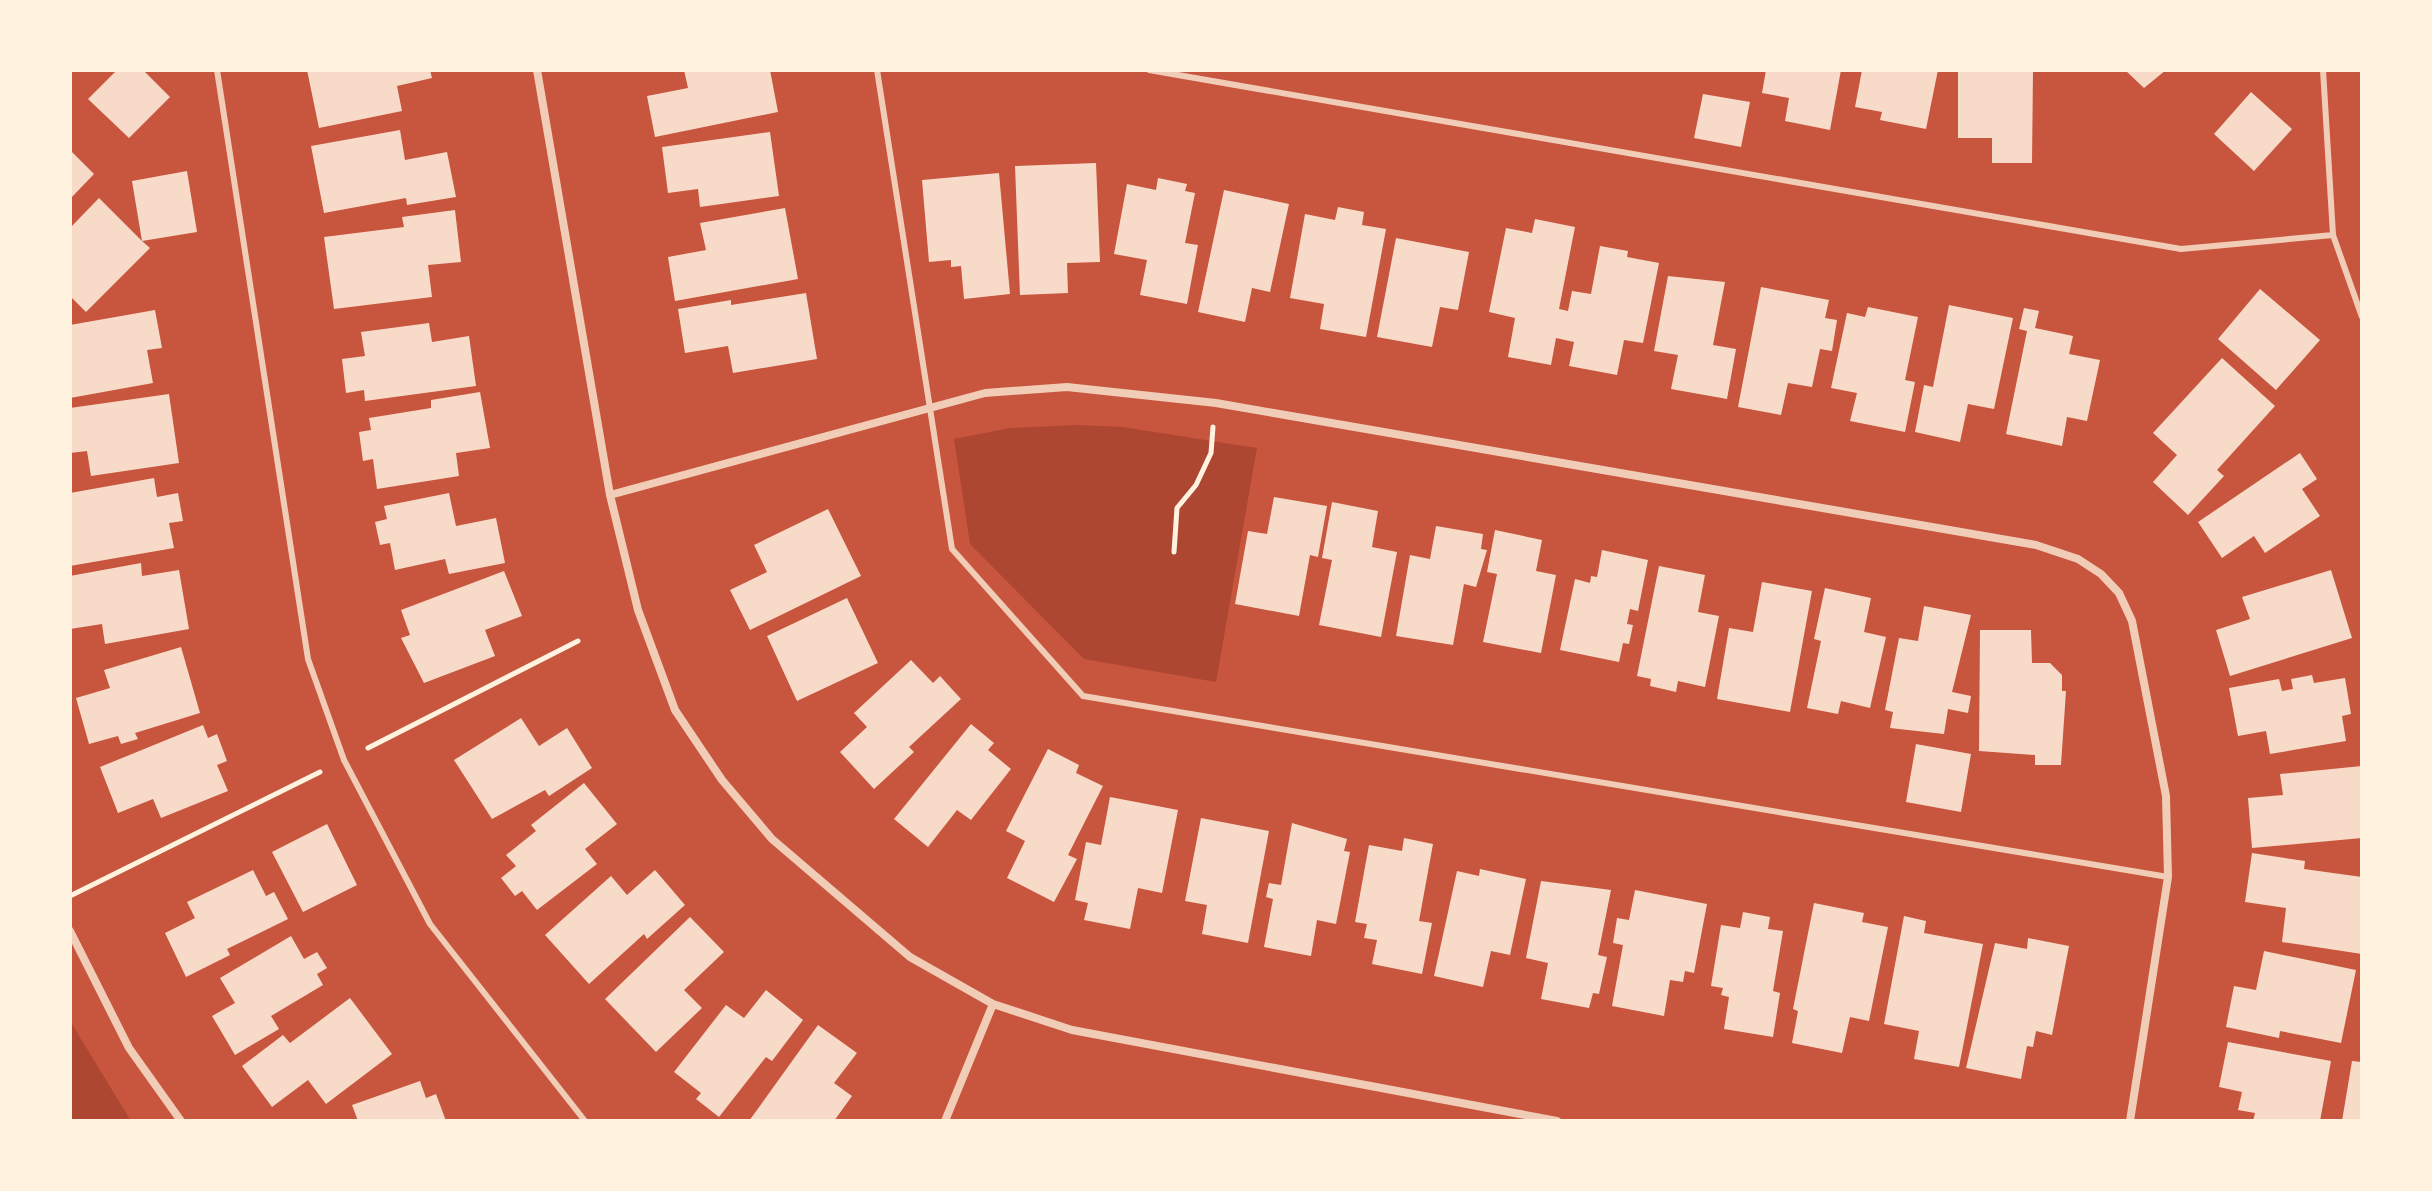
<svg xmlns="http://www.w3.org/2000/svg" width="2432" height="1191" viewBox="0 0 2432 1191" font-family="'Nunito Sans',sans-serif">
<rect width="100%" height="100%" fill="#c8553d"/>
<path fill="#ae4732" d="M1078,425L1122,427L1257,448L1216,682L1084,659L970,544L954,439L1010,428Z
M70,1021L131,1121H70Z"/>
<path fill="#f7dbc8" d="M117,70H143L170,97L129,138L88,99Z
M307,70H430L432,78L397,86L402,111L319,128Z
M684,70H770L778,112L655,137L647,96L688,88Z
M1766,70H1841L1830,130L1785,121L1789,98L1762,93Z
M1862,70H1938L1926,129L1880,120L1882,112L1855,107Z
M1958,70H2033L2032,163H1992V138H1958Z
M2125,70H2166L2144,88Z
M2251,92L2292,129L2254,171L2214,134Z
M1703,94L1750,102L1741,147L1694,138Z
M400,130L405,160L447,152L456,197L407,205L406,198L324,213L311,146Z
M770,132L779,196L700,207L698,189L668,193L662,147Z
M70,150L94,174L70,199Z
M1096,163L1100,262L1067,263L1068,293L1020,295L1015,166Z
M187,171L197,232L142,241L150,248L86,312L70,296V228L99,198L142,241L132,181Z
M999,173L1010,294L964,299L961,266L951,267V260L929,262L922,180Z
M1158,178L1187,184L1185,191L1195,193L1185,243L1198,245L1187,304L1140,295L1147,260L1114,254L1127,184L1156,190Z
M1224,190L1289,204L1270,292L1252,288L1245,322L1198,312Z
M1338,207L1364,212L1362,225L1386,229L1366,337L1320,329L1324,304L1290,298L1305,214L1335,220Z
M785,208L798,279L675,301L668,257L706,250L700,223Z
M455,210L461,262L428,265L432,297L334,309L324,237L404,227L402,217Z
M1535,219L1575,227L1559,309L1568,311L1572,291L1591,294L1600,246L1628,251L1627,257L1659,263L1643,343L1624,340L1617,375L1569,366L1574,342L1556,338L1551,365L1508,357L1515,318L1489,312L1506,228L1532,233Z
M1396,238L1469,252L1458,310L1440,307L1432,347L1377,337Z
M1668,276L1725,282L1713,345L1736,349L1727,399L1671,389L1678,355L1654,351Z
M1761,287L1829,300L1825,318L1837,320L1832,351L1820,349L1812,387L1788,383L1781,415L1738,407Z
M2260,289L2320,340L2276,390L2218,339Z
M806,293L817,359L733,373L728,346L685,353L678,309L731,300V305Z
M1949,305L2013,318L1994,409L1968,404L1960,442L1915,432L1924,385L1933,387Z
M1868,307L1918,317L1905,380L1915,382L1905,432L1850,421L1857,393L1831,388L1847,313L1865,317Z
M2024,308L2039,311L2035,328L2073,336L2069,354L2100,360L2087,421L2067,417L2062,446L2006,434L2027,331L2019,329Z
M155,310L162,348L147,350L153,383L70,398V325Z
M429,323L432,342L469,336L476,386L365,401L364,390L346,393L342,359L365,356L361,332Z
M2222,358L2275,406L2217,470L2224,476L2188,515L2153,482L2177,455L2153,433Z
M480,392L490,448L456,453L459,476L377,489L373,459L363,461L359,432L371,430L369,418L431,408V400Z
M169,394L179,463L91,476L87,451L70,453V408Z
M2300,453L2317,479L2302,489L2320,516L2265,553L2254,536L2222,558L2198,522Z
M154,478L157,497L178,493L183,521L169,523L174,548L70,566V493Z
M449,493L456,526L496,518L505,563L449,574L445,559L395,570L390,543L380,545L375,522L387,519L384,506Z
M1274,497L1327,506L1318,557L1310,555L1299,616L1235,604L1248,531L1267,534Z
M1332,502L1378,511L1372,547L1397,552L1381,637L1319,625L1332,560L1322,558Z
M828,509L861,576L750,630L730,590L767,572L754,545Z
M1436,526L1483,534L1481,549L1487,550L1476,587L1464,584L1453,645L1396,636L1410,555L1430,559Z
M1495,530L1542,540L1536,571L1556,575L1541,653L1483,642L1497,574L1487,572Z
M1602,550L1648,560L1638,611L1630,609L1627,624L1633,625L1629,644L1623,643L1619,662L1560,650L1575,579L1590,583L1591,576L1597,577Z
M141,563L142,576L179,570L189,629L105,644L102,624L70,629V576Z
M1659,566L1705,575L1698,612L1719,616L1705,687L1678,681L1676,692L1650,686L1651,679L1637,676Z
M2331,570L2352,638L2230,676L2216,630L2250,619L2242,597Z
M504,571L522,616L485,630L495,656L424,683L401,638L410,635L401,610Z
M1762,582L1812,591L1790,712L1717,699L1729,628L1753,632Z
M1825,588L1871,598L1864,632L1886,637L1870,708L1841,701L1838,714L1807,708L1821,641L1814,639Z
M847,598L878,663L797,701L767,636Z
M1924,606L1971,615L1952,692L1971,696L1968,713L1948,709L1944,734L1890,728L1893,712L1885,710L1899,638L1918,641Z
M1980,630H2031L2032,663H2050L2062,675V691H2066L2061,765H2035V755L1979,751Z
M181,647L200,713L135,733L138,739L121,744L118,736L89,744L76,698L110,688L104,670Z
M911,660L933,683L940,676L961,699L909,747L914,752L874,789L840,752L867,727L854,713Z
M2312,675L2314,683L2345,678L2351,714L2342,716L2346,741L2270,754L2266,731L2238,736L2229,688L2279,679L2282,691L2293,689L2291,679Z
M521,718L539,746L567,728L592,768L549,796L545,790L492,819L454,760Z
M971,724L994,743L988,750L1011,769L971,820L957,810L928,847L894,819Z
M203,725L208,738L217,734L227,761L217,765L228,791L161,818L153,799L118,813L100,767Z
M1916,744L1971,754L1961,812L1906,802Z
M1048,749L1079,765L1076,773L1103,786L1068,855L1077,859L1054,902L1007,878L1025,841L1006,831Z
M2362,766V838L2252,848L2248,798L2283,795L2280,774Z
M584,783L617,824L585,849L597,864L537,910L522,891L515,896L501,878L516,866L506,855L536,831L531,825Z
M1110,797L1178,810L1162,893L1138,888L1130,929L1084,920L1088,903L1075,900L1086,842L1101,845Z
M1201,818L1269,831L1248,943L1202,934L1207,905L1185,901Z
M1292,823L1347,839L1344,851L1350,852L1336,924L1317,920L1311,956L1264,947L1273,899L1266,897L1269,883L1281,885Z
M327,824L357,885L303,912L272,852Z
M1404,838L1433,844L1419,921L1432,923L1422,974L1372,964L1377,940L1364,938L1367,924L1355,922L1369,845L1402,851Z
M2252,853L2305,861L2304,869L2362,877V954L2282,942L2286,908L2245,902Z
M1480,869L1526,879L1510,955L1491,951L1483,987L1434,976L1457,871L1479,876Z
M253,870L266,896L274,892L288,919L227,949L230,955L186,977L165,933L195,918L187,902Z
M655,870L685,905L647,939L644,934L589,984L545,935L611,876L627,895Z
M1541,881L1611,890L1598,955L1607,957L1599,994L1593,993L1589,1008L1541,999L1548,963L1526,958Z
M1635,890L1707,904L1694,973L1685,971L1683,982L1670,980L1664,1016L1612,1006L1623,945L1613,943L1617,918L1629,920Z
M1814,903L1864,913L1862,922L1888,927L1869,1021L1850,1017L1842,1053L1792,1043L1798,1011L1793,1009Z
M1743,912L1770,917L1768,929L1783,931L1773,991L1780,993L1773,1037L1724,1029L1729,997L1721,995L1723,988L1711,986L1721,925L1740,928Z
M1904,916L1926,921L1924,933L1983,944L1959,1067L1914,1059L1919,1031L1884,1024Z
M690,917L724,952L684,990L702,1008L656,1052L605,999Z
M291,936L304,959L317,952L327,968L317,974L323,985L271,1016L279,1029L235,1055L212,1016L235,1003L220,978Z
M2028,938L2069,946L2052,1035L2036,1031L2033,1047L2027,1046L2021,1079L1966,1068L1995,943L2027,949Z
M2264,951L2356,970L2341,1043L2280,1031L2279,1038L2226,1027L2234,986L2256,990Z
M766,990L803,1020L772,1061L766,1057L719,1117L696,1099L701,1093L674,1072L726,1005L744,1018Z
M350,998L392,1054L326,1104L308,1080L272,1107L242,1066L283,1035L290,1043Z
M818,1025L857,1053L834,1083L852,1096L834,1121H749Z
M2228,1042L2331,1061L2320,1121H2253L2255,1113L2238,1110L2242,1092L2219,1087Z
M2352,1061L2362,1062V1121H2342Z
M420,1081L426,1098L436,1094L446,1121H358L352,1105Z"/>
<g fill="none" stroke-linecap="round" stroke-linejoin="round">
<path stroke="#fff3e0" stroke-width="5" d="M1174,552L1177,508L1196,485L1211,453L1213,427
M368,748L578,641
M70,896L320,772"/>
<path stroke="#f1ccb7" stroke-width="6" d="M217,70L308,659L344,760L430,924L585,1121
M877,70L952,549L1083,696L2168,877
M1149,70L2181,249L2333,235
M2323,70L2333,235L2362,317"/>
<path stroke="#f1ccb7" stroke-width="8" d="M537,70L610,495L638,610L675,710L722,780L772,839L910,957L993,1004L1072,1030L1557,1121
M610,495L985,393L1067,387L1216,403L2036,545L2078,559L2101,574L2119,593L2132,621L2166,796L2168,877L2130,1121
M70,931L129,1048L181,1121
M945,1121L993,1004"/>
</g>
<rect width="2432" height="1191" fill="none" stroke="#fff3e0" stroke-width="144"/>
</svg>
